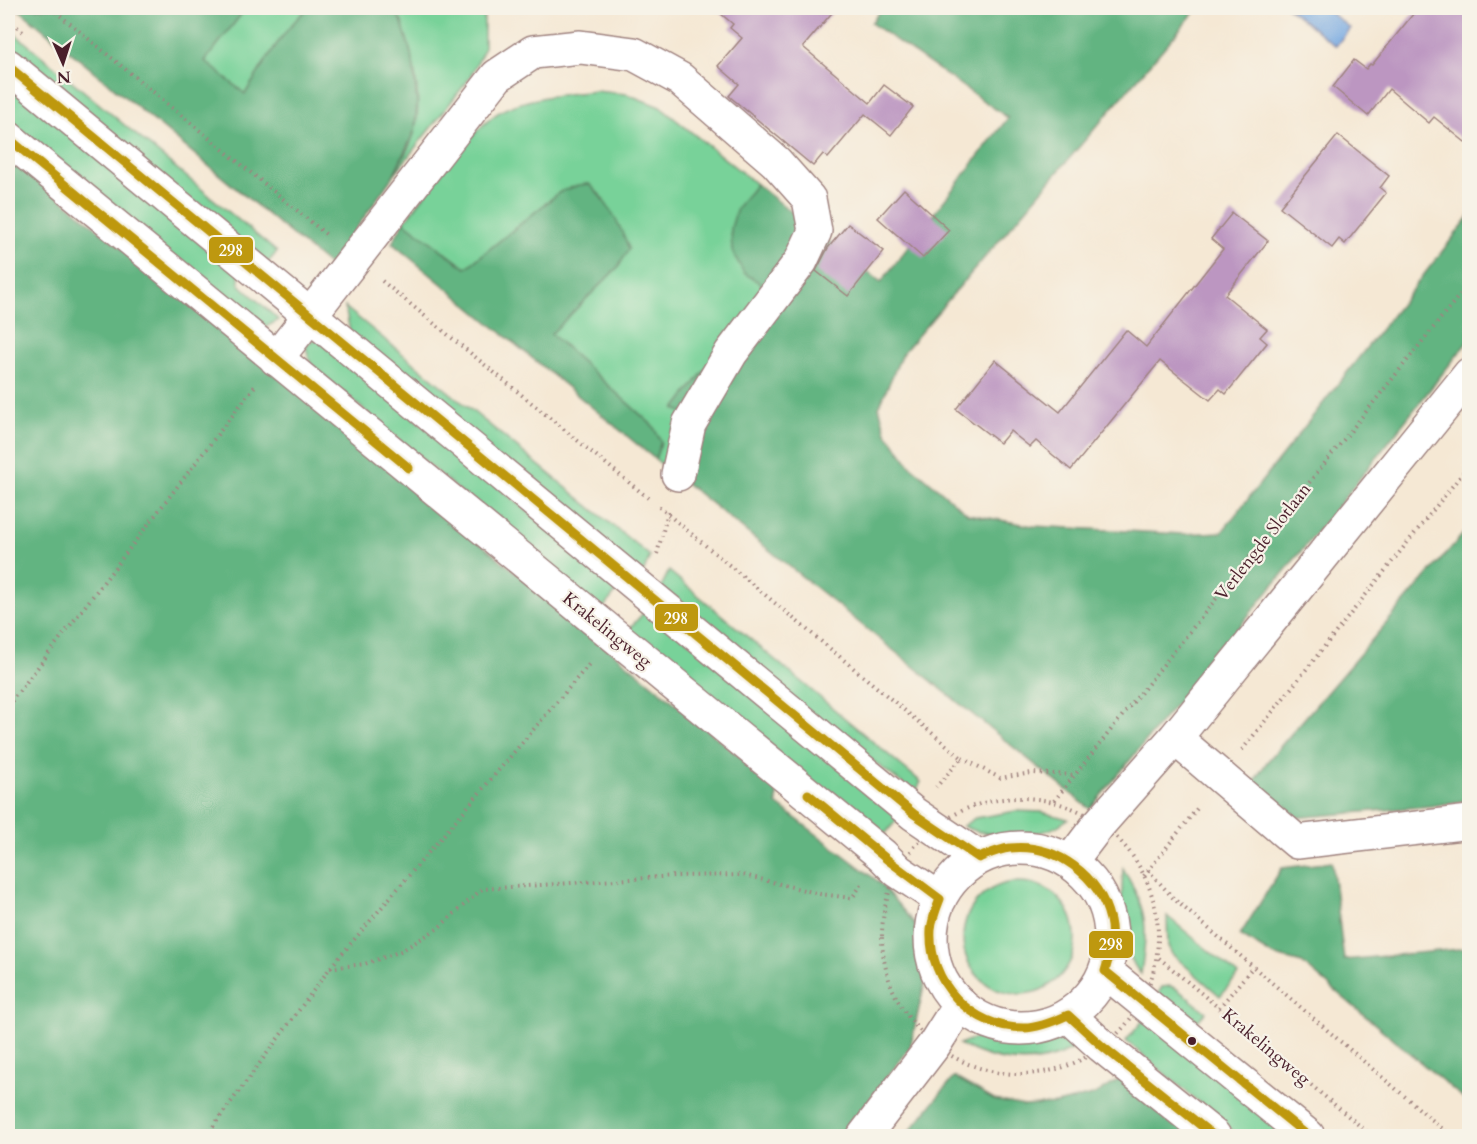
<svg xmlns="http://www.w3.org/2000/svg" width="1477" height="1144" viewBox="0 0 1477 1144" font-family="Cardo,serif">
<rect width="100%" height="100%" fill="#f7f3e8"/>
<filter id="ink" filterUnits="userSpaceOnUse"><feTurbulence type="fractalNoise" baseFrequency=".0167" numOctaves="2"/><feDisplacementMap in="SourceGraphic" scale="12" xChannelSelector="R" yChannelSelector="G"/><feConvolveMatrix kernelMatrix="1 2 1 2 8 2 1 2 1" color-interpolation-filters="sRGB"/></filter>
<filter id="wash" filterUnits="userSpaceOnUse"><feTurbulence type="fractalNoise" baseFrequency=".008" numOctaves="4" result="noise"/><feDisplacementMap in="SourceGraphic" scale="24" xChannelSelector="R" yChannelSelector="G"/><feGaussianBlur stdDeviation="1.35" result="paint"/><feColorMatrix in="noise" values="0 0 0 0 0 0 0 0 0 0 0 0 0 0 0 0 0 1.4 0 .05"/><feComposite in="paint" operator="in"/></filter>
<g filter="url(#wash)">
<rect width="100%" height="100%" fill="#f5e8d4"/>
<path fill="#78d299" stroke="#617862" stroke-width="1.5" d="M246,8H308C282,31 264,65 245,94L205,61Z
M393,8H484V49L469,79L393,176C400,162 412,145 415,130C423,96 411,36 393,8Z
M8,28L277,252L264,267L8,55Z
M8,84L239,273V284L279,320L260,330L8,123Z
M595,91L627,94L660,107L756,184L737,209L768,288L675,409L703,421L681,479L655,459L661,442L653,426L551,334L619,266L603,198L589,184L579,185L560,192L466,268L404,222C427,194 474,123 505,109C533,96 564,95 595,91Z
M345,307L650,556L642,576L351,337Z
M316,338L620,587L601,611L311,365L306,348L308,343Z
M669,571L921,782L915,793L833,731L660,589Z
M648,608L900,816L880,840L626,632Z
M1016,811L1042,812L1068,819C1060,825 1052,830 1042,832C1020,836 983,837 963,826L975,818Z
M1123,868C1148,913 1148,924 1141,974C1119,951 1121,899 1123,868Z
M963 938a56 56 0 1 1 112 0a56 56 0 1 1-112 0Z
M1167,916L1238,975L1220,996L1172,954L1168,946Z
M1170,986L1177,989L1206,1012L1195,1024L1157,995L1162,987Z
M1145,1018L1289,1136H1239L1126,1041Z
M983,1035L1045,1038L1080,1045C1041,1069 999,1065 959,1044Z"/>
<path fill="#62b481" stroke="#566a56" stroke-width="1.5" d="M17,8H246L205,61L245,94C264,64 282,31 308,8H393L402,22L413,61L417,103L415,130L393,176L330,266Z
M882,8H1198L902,354L879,407L886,432L911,466L968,514L1033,526L1183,534L1222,532L1469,217V340L1335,510L1090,809L681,479L703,421L675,409L768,288L744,273L732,251L731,228L737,208L756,184L881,282L1008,118L871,23Z
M8,155L777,787V804L879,882L915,924L925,982L910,1048L841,1136H8Z
M589,184C608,203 620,223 629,249L619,266L551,334L653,426L661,442L655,459L392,243L404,222L466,268L560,192L579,185Z
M1463,534L1469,538V800L1431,806L1294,818L1255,788L1253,783L1267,762Z
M1332,862L1344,960L1469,948V1103L1302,963L1272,955L1240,935L1282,868Z
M954,1077L994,1100L1024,1106L1057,1104L1096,1094L1123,1077L1197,1136H906Z"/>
<path fill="#75a7e1" stroke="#606386" stroke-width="1.5" d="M1288,8H1325L1350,28L1336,46Z"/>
<g id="blocks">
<path fill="#bc96c1" d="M714,8H836L803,47L870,103L884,85L913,107L891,135L865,114L828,158L823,154L813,166L729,96L739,84L718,66L742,38L730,28L733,24Z
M1418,8H1470V146L1434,117L1429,123L1389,89L1368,116L1333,87L1354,60L1366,69L1370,64L1372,65Z
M1338,135L1389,176L1380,188L1386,193L1345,244L1339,239L1332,248L1280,207Z
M904,189L949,230L923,258L878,218Z
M1232,213L1268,241L1225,295L1267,329L1260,337L1267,343L1226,394L1220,389L1210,400L1160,361L1071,470L1036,441L1030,447L1010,431L1000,443L956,409L995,360L1060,412L1126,330L1146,347L1223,249L1211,239Z
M848,224L884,251L848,296L816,271L828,248Z"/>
</g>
</g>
<g filter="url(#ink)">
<use href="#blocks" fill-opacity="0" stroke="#a08480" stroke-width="1.5"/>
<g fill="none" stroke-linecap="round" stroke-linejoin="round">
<defs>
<path id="minor" d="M276,359L497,76L533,52L580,47L634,54L680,79L776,162L809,199L815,231L801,261L731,353L689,424L678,474
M1175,738L1297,842L1470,822
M1070,862L1099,824L1175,738L1470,374
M864,1136L934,1045L960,1004"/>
<path id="major" d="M8,66L914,814L979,858
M8,138L882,855L898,871L940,899
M931 938a90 90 0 1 1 180 0a90 90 0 1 1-180 0Z
M1105,971L1308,1136
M1068,1015L1102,1046L1214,1136"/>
</defs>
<use href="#minor" stroke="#a08480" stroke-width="36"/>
<use href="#major" stroke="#a08480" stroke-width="36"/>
<path stroke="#a08480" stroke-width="4" stroke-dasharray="1.5 4.5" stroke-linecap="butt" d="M51,8L328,236
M8,19L23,32
M382,281L648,498
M659,507L962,758L936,787
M657,554L668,512
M8,706L255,386
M1242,750L1470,464
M962,758L1000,778L1032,773L1076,775
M882 936a138 138 0 1 1 276 0a138 138 0 1 1-276 0Z
M1054,801L1470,282
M1148,870L1174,899L1451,1136
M1144,876L1199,806
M1159,958L1372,1136
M330,968L365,964L401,951L437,929L482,889L675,876L744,875L820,894L852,898L862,884
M1219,1008L1253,967
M206,1136L330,968L591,662"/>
<use href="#minor" stroke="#fff" stroke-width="33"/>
<use href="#major" stroke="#fff" stroke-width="33"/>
<defs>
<path id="bus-1" d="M8,66L914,814L979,858C989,854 999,849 1010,848C1056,843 1100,876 1110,920C1114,937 1110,955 1105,971L1308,1136
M8,138L409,468
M808,794L889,861L940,899C936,909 932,919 931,930C928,982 971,1028 1024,1028C1039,1028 1055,1021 1068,1015L1102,1046L1214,1136"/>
</defs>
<use href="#bus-1" stroke="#f7f3e8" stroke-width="14"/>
<use href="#bus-1" stroke="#be980f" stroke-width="9"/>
</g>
</g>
<circle fill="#4a1f2b" stroke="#f7f3e8" stroke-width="2" cx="1192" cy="1041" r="5"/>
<g text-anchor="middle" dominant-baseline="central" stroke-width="4.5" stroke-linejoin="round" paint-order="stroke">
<g font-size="18" fill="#4a1f2b" stroke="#f7f3e8">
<text transform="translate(1263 542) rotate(-52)">Verlengde Slotlaan</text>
<text transform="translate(607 630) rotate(39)">Krakelingweg</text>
<text transform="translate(1266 1047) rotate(40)">Krakelingweg</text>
</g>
</g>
<g stroke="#f7f3e8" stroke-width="2">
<rect x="208" y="236" width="46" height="28" rx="6" fill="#be980f"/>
<rect x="654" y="603" width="45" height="29" rx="6" fill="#be980f"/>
<rect x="1088" y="930" width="46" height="29" rx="6" fill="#be980f"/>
</g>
<g font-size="16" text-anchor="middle" font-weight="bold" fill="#fff">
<text x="231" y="256">298</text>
<text x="676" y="624">298</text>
<text x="1111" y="950">298</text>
</g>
<rect width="1477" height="1144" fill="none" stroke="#f7f3e8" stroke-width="30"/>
<g transform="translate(63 63) rotate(177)" stroke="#f7f3e8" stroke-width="4.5" paint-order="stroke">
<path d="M0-4.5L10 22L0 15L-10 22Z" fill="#4a1f2b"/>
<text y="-9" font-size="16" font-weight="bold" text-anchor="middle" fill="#4a1f2b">N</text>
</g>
</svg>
